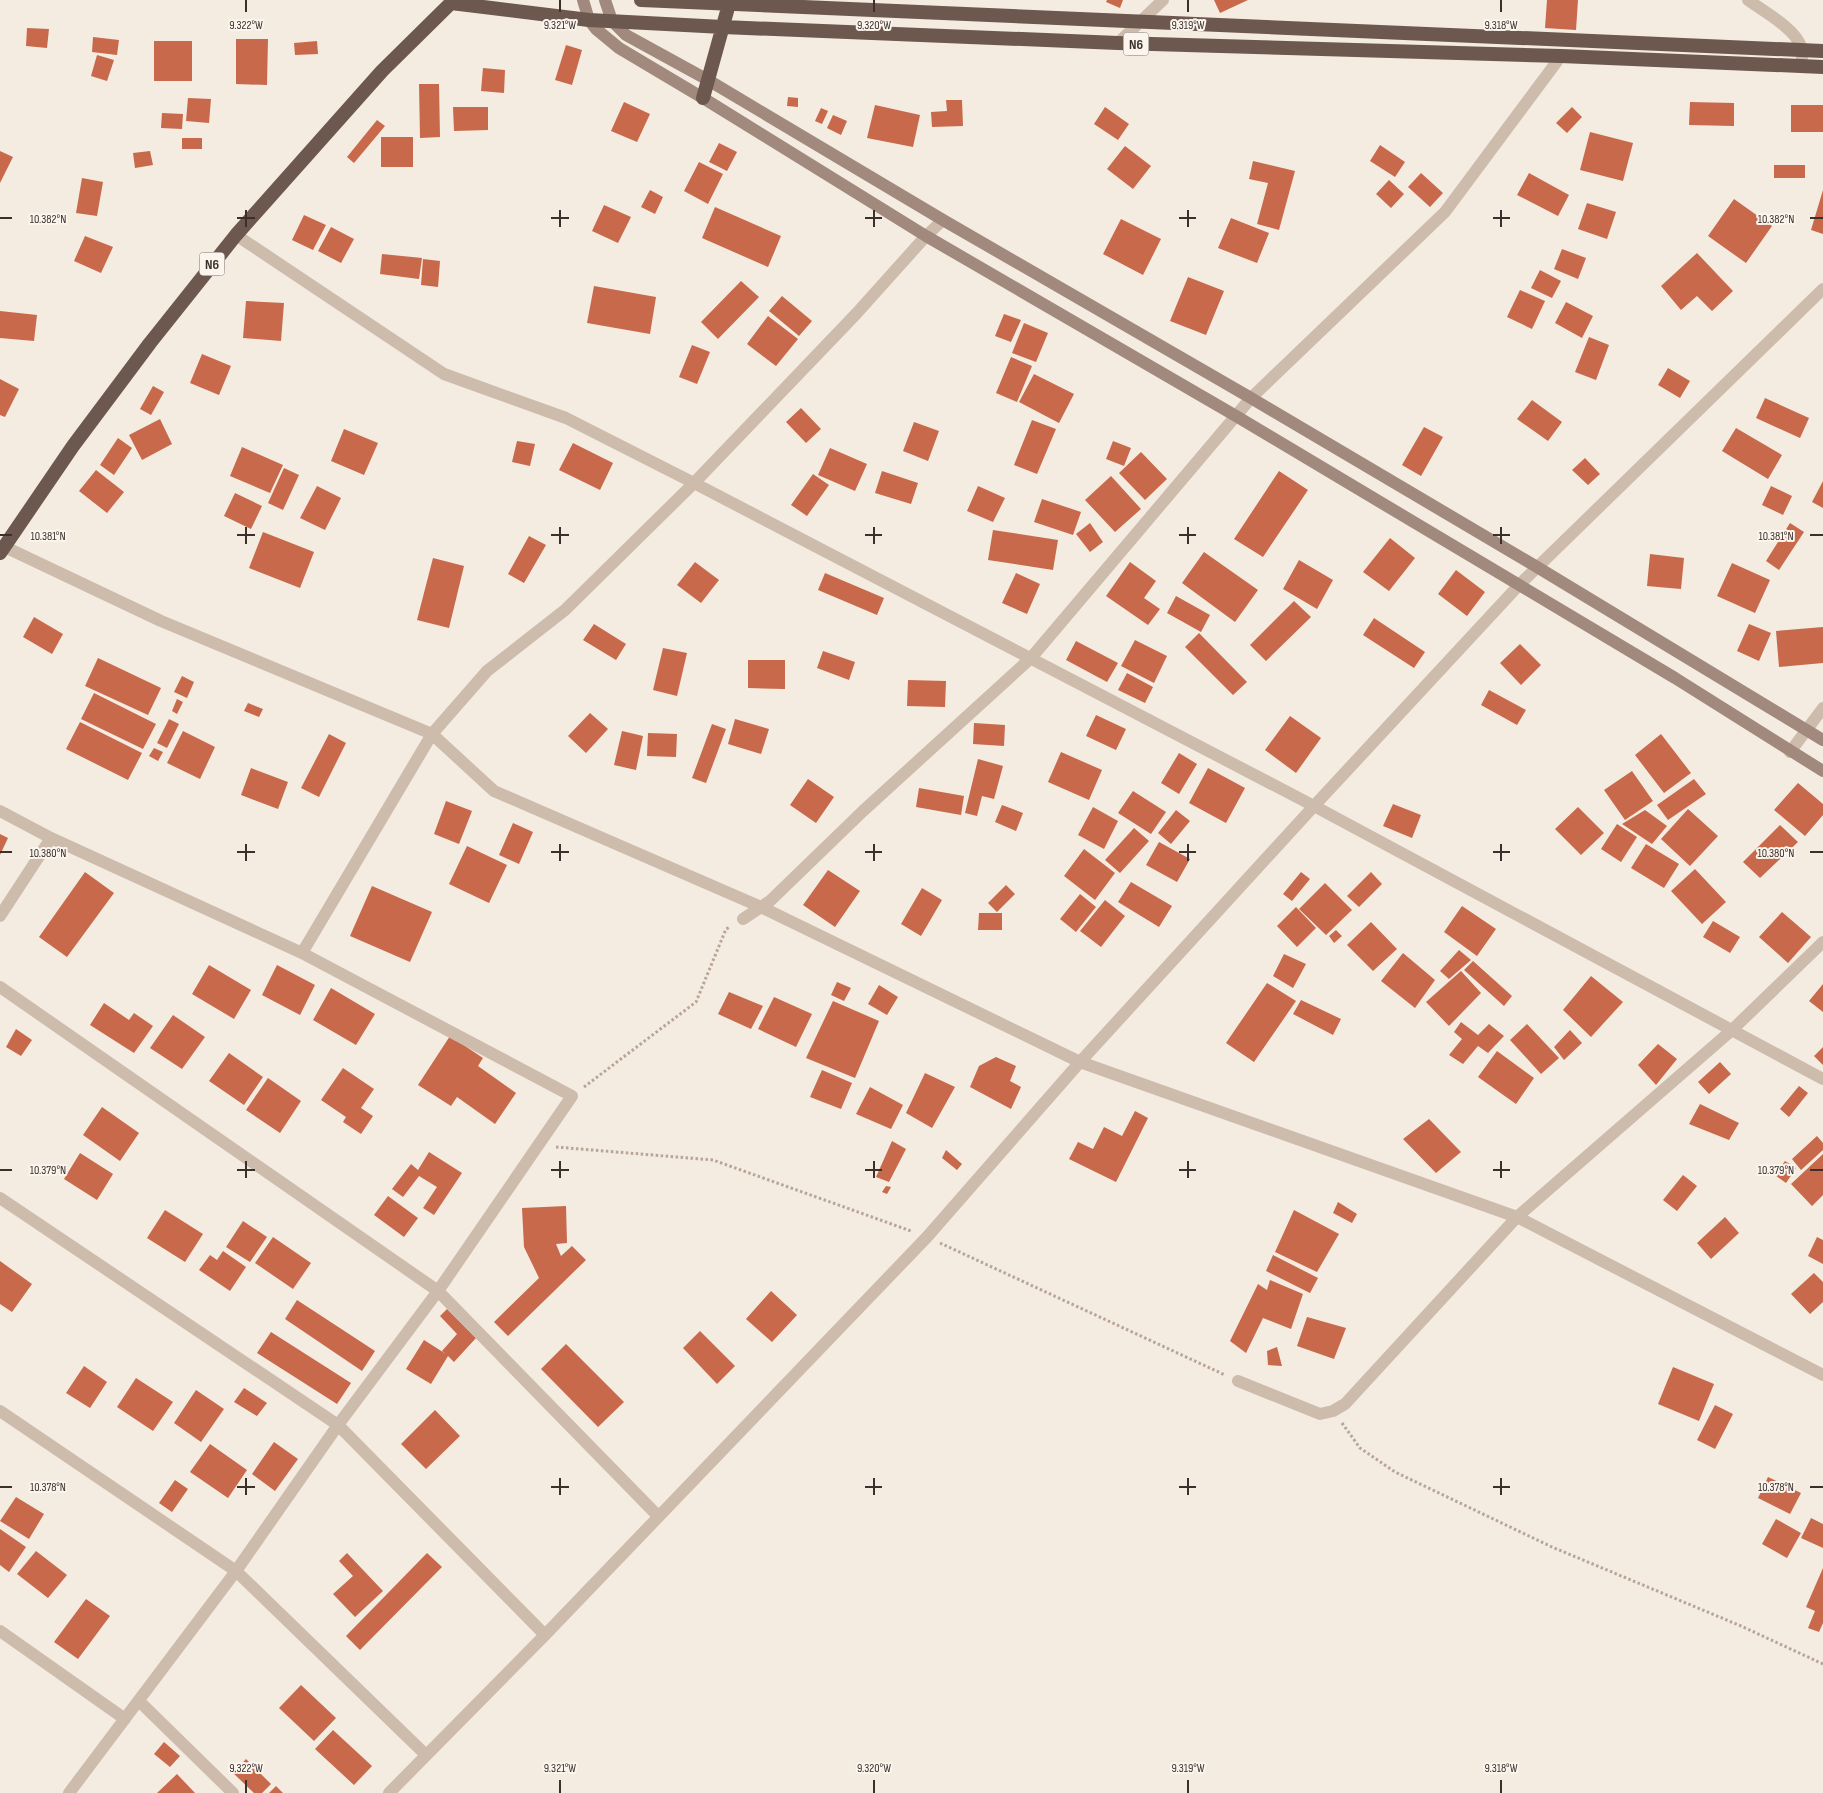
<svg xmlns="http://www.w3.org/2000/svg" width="1823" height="1793" viewBox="0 0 1823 1793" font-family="'Sofia Sans Condensed',sans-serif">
<rect width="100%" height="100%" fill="#f4ebe1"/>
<path fill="#c8694b" d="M1107,0H1123L1120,8L1106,2Z
M1214,0H1248L1220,13Z
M1547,0H1578L1576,30L1545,28Z
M27,28L49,29L47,48L26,46Z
M93,37L119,40L117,55L92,52Z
M236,39H268L267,85L236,84Z
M154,41H192V81H154Z
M317,41L318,54L295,55L294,43Z
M566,45L582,50L572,85L555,80Z
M97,55L114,60L107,81L91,76Z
M483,68L505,70L504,93L481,91Z
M419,84H439L440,137L420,138Z
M788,97L798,98V107L787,106Z
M188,98L211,99L209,123L186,121Z
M946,100H962L963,126L932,127L931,112L947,111Z
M624,102L650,114L637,142L611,131Z
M1690,102L1734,103V126L1689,125Z
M875,105L920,115L913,147L867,138Z
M1791,105H1823V132H1791Z
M453,107H488V130L454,131Z
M1105,107L1129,124L1118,140L1094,124Z
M1572,107L1582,117L1567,133L1556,123Z
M821,108L828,111L822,124L815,121Z
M162,113L183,114L182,129L161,128Z
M833,115L847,121L841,135L827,128Z
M377,120L385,126L354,163L347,157Z
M1590,132L1633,143L1623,181L1580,170Z
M381,137H413V167H381Z
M182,138H202V149H182Z
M719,143L737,152L727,171L709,162Z
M1380,145L1405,162L1395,177L1370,161Z
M1125,146L1151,166L1133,189L1107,169Z
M0,151L13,157L0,183Z
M150,151L153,165L135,168L133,153Z
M1253,161L1295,171L1279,230L1257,224L1268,183L1249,179Z
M699,162L723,174L708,204L684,191Z
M1774,165H1805V178H1774Z
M1421,173L1443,193L1430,207L1408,187Z
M1529,173L1569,195L1558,216L1517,195Z
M82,178L103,182L97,216L76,213Z
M1389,180L1404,194L1391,208L1376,194Z
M650,190L663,197L655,214L641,207Z
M1823,190V234L1811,230Z
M1734,199L1772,226L1746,263L1708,236Z
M1587,203L1616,212L1607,239L1578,229Z
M604,205L631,217L618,243L592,231Z
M715,207L781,236L768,267L702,238Z
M304,215L326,225L313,250L292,240Z
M1231,218L1269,233L1257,263L1218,248Z
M1121,219L1161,239L1143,275L1103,254Z
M331,227L354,239L341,263L318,251Z
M85,236L113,247L101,273L74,261Z
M1562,249L1586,258L1578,279L1554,269Z
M1697,253L1733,291L1712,311L1697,296L1681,310L1661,286Z
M382,254L422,258L419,279L380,274Z
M423,259L440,261L438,287L421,285Z
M1540,270L1561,281L1552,298L1531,288Z
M1188,277L1224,291L1206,335L1170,321Z
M741,281L759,297L718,339L701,322Z
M594,286L656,297L650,334L587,323Z
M1520,290L1545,301L1532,329L1507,317Z
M782,296L812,321L799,336L769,311Z
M246,301L284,303L281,341L243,338Z
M1566,302L1593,316L1582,338L1555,323Z
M0,311L37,315L34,341L0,338Z
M1004,314L1021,320L1011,342L995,336Z
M768,316L798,339L776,366L747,344Z
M1024,323L1048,333L1036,362L1012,353Z
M1589,337L1609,345L1596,380L1575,372Z
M692,345L710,352L697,384L679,377Z
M202,354L231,366L219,395L190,383Z
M1011,357L1032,366L1017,402L996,393Z
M1668,368L1690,381L1680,398L1658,385Z
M1034,374L1074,394L1059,423L1019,402Z
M0,379L19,389L5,417L0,415Z
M153,386L164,392L151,415L140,409Z
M1765,398L1809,418L1800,438L1756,418Z
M1532,400L1562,422L1548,441L1517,419Z
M801,408L821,429L806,443L786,422Z
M160,419L172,444L142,460L129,435Z
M1032,420L1056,429L1037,474L1014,465Z
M914,422L939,431L928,461L903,451Z
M1424,427L1443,437L1421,476L1402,465Z
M1736,428L1782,455L1768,479L1722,451Z
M344,429L378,443L364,475L331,461Z
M118,438L132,448L114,475L100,465Z
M517,441L535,444L530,466L512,462Z
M1113,441L1131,448L1124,466L1106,459Z
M573,443L613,463L600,490L559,470Z
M242,447L283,465L270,493L230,476Z
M830,448L867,464L855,491L818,475Z
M1141,452L1167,479L1145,500L1119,473Z
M1585,458L1600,474L1588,485L1572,470Z
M284,468L299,475L283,510L268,503Z
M96,470L124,492L107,513L79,491Z
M882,471L918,483L911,504L875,493Z
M1279,471L1308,490L1263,557L1234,539Z
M813,474L829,485L807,516L791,505Z
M1111,476L1141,509L1115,532L1085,500Z
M1823,481V508L1812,502Z
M317,486L341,498L325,530L300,518Z
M978,486L1005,498L993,522L967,511Z
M1771,486L1792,496L1783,515L1762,505Z
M235,493L262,506L251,529L224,516Z
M1042,499L1081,512L1073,535L1034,522Z
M1090,523L1103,542L1090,552L1076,534Z
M1790,523L1804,532L1779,570L1766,561Z
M993,530L1058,540L1053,570L988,560Z
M263,532L314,552L300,588L249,568Z
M529,536L546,545L524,583L508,574Z
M1390,538L1415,558L1389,591L1363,572Z
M1204,552L1258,590L1235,622L1182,583Z
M1650,554L1684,558L1681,589L1647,586Z
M433,558L464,566L449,628L417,620Z
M1299,560L1333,580L1317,609L1283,589Z
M695,562L719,580L701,603L677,585Z
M1130,562L1156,581L1144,598L1160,609L1148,625L1106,596Z
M1732,563L1770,580L1755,613L1717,596Z
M1456,570L1485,592L1467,616L1438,594Z
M825,573L884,598L877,615L818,590Z
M1016,573L1040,584L1027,614L1002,603Z
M1176,596L1210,615L1201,632L1167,613Z
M1294,601L1311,617L1266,661L1250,645Z
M34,617L63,634L52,654L23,637Z
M1374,618L1425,652L1414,668L1363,635Z
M594,624L626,644L616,660L583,640Z
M1749,624L1771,633L1759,661L1737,651Z
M1823,627V663L1779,667L1776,631Z
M1199,633L1247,682L1233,695L1185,647Z
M1135,640L1167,656L1154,683L1121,666Z
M1076,641L1118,663L1107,682L1066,660Z
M1520,644L1541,665L1521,685L1500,663Z
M663,648L687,653L677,696L653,690Z
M823,651L855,662L849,680L817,668Z
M98,658L161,688L148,715L85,686Z
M748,660H785V689L748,688Z
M1127,673L1153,687L1145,703L1118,690Z
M182,676L194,682L187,698L174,692Z
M908,680L946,681L945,707L907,706Z
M1489,690L1526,710L1517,725L1481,705Z
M94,693L156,724L143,749L81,719Z
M177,699L183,702L177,714L172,711Z
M248,703L263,709L259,717L244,711Z
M590,713L608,729L586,753L568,736Z
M1096,715L1126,729L1116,750L1086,736Z
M1290,716L1321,738L1296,773L1265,750Z
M169,719L179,724L167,748L157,743Z
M735,719L769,729L761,754L728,744Z
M80,722L142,753L128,780L66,749Z
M974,723L1005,725L1004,746L973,744Z
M712,724L726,729L706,783L692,778Z
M183,731L215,747L200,779L167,763Z
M622,731L643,736L636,770L614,765Z
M648,733L677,734L676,757L647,756Z
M329,734L346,743L319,797L301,788Z
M1661,734L1691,773L1664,793L1635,755Z
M154,748L163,752L158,761L149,756Z
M1061,752L1102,770L1089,800L1048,782Z
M1179,753L1197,764L1179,794L1161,783Z
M978,759L1003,766L994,799L982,796L977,816L965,813Z
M251,768L288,782L278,809L241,795Z
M1208,768L1245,788L1226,823L1189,803Z
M1632,771L1653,801L1625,820L1604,790Z
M808,779L834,797L816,823L790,805Z
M1694,779L1706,794L1668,820L1657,805Z
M1798,783L1823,804V815L1805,836L1774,810Z
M919,788L964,796L961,815L916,807Z
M1133,791L1166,812L1151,834L1118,813Z
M446,801L472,811L459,844L434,834Z
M1393,804L1421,815L1412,838L1383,826Z
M1002,805L1023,813L1016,831L995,822Z
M1093,807L1118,821L1104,849L1078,835Z
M1578,807L1604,833L1581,855L1555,829Z
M1688,809L1718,836L1690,866L1661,839Z
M1176,810L1190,821L1171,844L1158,833Z
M1645,810L1667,826L1652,844L1622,824Z
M513,823L533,832L519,864L499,855Z
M1617,824L1637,837L1621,862L1601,849Z
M1780,825L1798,842L1760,878L1743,862Z
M1134,828L1149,841L1120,873L1105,860Z
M0,834L8,838L0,855Z
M1159,842L1190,859L1177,882L1146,865Z
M1646,844L1679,864L1664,888L1631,868Z
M467,846L507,865L489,903L449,884Z
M1084,849L1115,873L1095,900L1064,876Z
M1695,869L1726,902L1702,924L1671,891Z
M828,870L860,891L835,927L803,905Z
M85,872L114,893L67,957L39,937Z
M1301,872L1310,879L1292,901L1283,894Z
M1371,872L1382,884L1359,907L1347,896Z
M1131,882L1172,906L1159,927L1118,902Z
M1325,883L1352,910L1326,935L1299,909Z
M1006,885L1015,894L997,912L988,903Z
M372,886L432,912L410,962L350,936Z
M922,888L942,900L921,936L901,924Z
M1080,894L1096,907L1076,932L1060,919Z
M1105,900L1125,916L1101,947L1080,931Z
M1462,906L1496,929L1477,956L1444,932Z
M1296,907L1316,928L1297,947L1277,926Z
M1782,912L1811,937L1788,963L1759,937Z
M979,913H1002V930H978Z
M1713,921L1740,937L1730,953L1703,937Z
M1371,922L1397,949L1373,971L1347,945Z
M1336,930L1342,936L1334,943L1329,936Z
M1459,950L1471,960L1449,979L1440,971Z
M1403,953L1435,980L1415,1008L1381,981Z
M1284,954L1306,964L1293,988L1273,976Z
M1473,961L1512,996L1504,1006L1464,970Z
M209,965L251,990L234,1019L192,994Z
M277,965L315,985L300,1015L262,995Z
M1461,971L1481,993L1449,1026L1426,1002Z
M1591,976L1623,1002L1591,1037L1563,1010Z
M837,982L851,988L844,1001L831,995Z
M1267,983L1296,1001L1254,1062L1226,1043Z
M1823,984V1012L1809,1001Z
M879,985L898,997L887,1015L868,1004Z
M331,988L375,1014L356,1045L313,1020Z
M729,992L763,1006L751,1029L718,1014Z
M774,997L812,1014L796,1047L758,1029Z
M1301,1000L1341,1019L1333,1035L1293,1014Z
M833,1001L879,1021L855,1078L806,1058Z
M104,1003L129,1020L134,1013L153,1026L134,1053L90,1025Z
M173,1015L205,1037L182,1069L150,1048Z
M1461,1022L1478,1035L1489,1024L1504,1036L1488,1053L1478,1046L1463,1064L1449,1055L1462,1039L1454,1032Z
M1527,1024L1559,1058L1541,1074L1510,1040Z
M16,1029L32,1040L21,1056L6,1047Z
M1570,1030L1582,1043L1564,1060L1554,1047Z
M450,1036L483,1058L478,1066L516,1093L495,1124L457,1097L451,1106L418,1085Z
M1658,1044L1677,1059L1656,1085L1638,1065Z
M1823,1047V1065L1814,1056Z
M1497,1051L1534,1078L1516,1104L1478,1077Z
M229,1053L263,1077L244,1105L209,1081Z
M996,1057L1016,1066L1010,1081L1021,1087L1011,1109L970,1087L979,1066Z
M1720,1062L1731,1074L1709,1094L1698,1082Z
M343,1068L374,1089L361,1108L373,1116L361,1134L343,1122L346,1117L321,1100Z
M822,1070L852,1083L841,1109L810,1097Z
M925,1073L955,1087L932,1128L906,1113Z
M268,1078L301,1101L280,1133L246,1110Z
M1799,1086L1808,1093L1789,1117L1780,1109Z
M870,1087L903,1105L891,1129L856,1114Z
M1700,1104L1739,1123L1729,1140L1689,1124Z
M102,1107L139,1133L120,1161L83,1135Z
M1135,1111L1148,1118L1116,1182L1069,1159L1078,1142L1093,1149L1104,1127L1122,1136Z
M1429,1119L1461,1152L1436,1173L1403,1139Z
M1817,1136L1823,1143V1150L1801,1170L1792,1159Z
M892,1141L906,1149L889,1182L876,1177Z
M946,1150L962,1164L957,1170L942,1158Z
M429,1152L462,1173L434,1215L423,1208L437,1187L419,1176L403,1197L392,1189L411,1164L418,1170Z
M80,1153L113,1174L97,1200L64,1179Z
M1823,1154V1195L1812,1206L1791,1184Z
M1785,1161L1796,1168L1786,1183L1775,1175Z
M1683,1175L1697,1186L1677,1211L1663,1200Z
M886,1186L891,1187L887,1194L882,1192Z
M388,1196L418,1218L404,1237L374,1215Z
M1338,1202L1357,1214L1352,1223L1333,1213Z
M566,1206L567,1243L556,1244L561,1256L572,1246L586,1260L508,1336L494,1322L539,1278L524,1247L522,1208Z
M165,1210L203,1234L185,1262L147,1238Z
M1294,1210L1339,1234L1317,1272L1275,1252Z
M1725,1217L1739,1233L1711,1259L1697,1243Z
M243,1221L267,1237L250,1262L226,1247Z
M273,1237L311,1263L293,1289L255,1263Z
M1817,1237L1823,1240V1264L1808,1256Z
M223,1251L246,1267L230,1291L199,1270L210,1255L217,1260Z
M1273,1255L1318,1278L1310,1293L1266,1271Z
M0,1261L32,1284L12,1312L0,1304Z
M1814,1273L1823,1282V1302L1810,1314L1791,1294Z
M1270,1280L1303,1294L1291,1329L1263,1318L1246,1353L1230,1341L1258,1284L1267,1290Z
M771,1291L797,1315L772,1342L746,1319Z
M297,1300L375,1351L362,1371L285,1319Z
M447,1309L476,1338L454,1362L448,1356L431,1384L406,1369L424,1340L446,1354L442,1351L457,1334L440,1316Z
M1307,1317L1346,1328L1334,1359L1297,1346Z
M700,1331L735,1366L717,1384L683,1348Z
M271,1332L351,1383L337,1404L257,1353Z
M566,1344L624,1402L598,1427L541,1369Z
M1277,1347L1282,1366L1268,1365L1267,1351Z
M84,1366L107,1382L90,1408L66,1393Z
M1673,1367L1714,1384L1699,1421L1658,1404Z
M136,1378L173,1402L153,1431L117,1407Z
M244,1388L267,1403L257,1416L234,1402Z
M196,1390L224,1409L201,1442L174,1423Z
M1715,1405L1733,1414L1715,1449L1697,1440Z
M435,1410L460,1436L426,1469L401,1444Z
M274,1442L298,1459L275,1491L252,1474Z
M210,1444L247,1470L228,1498L190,1472Z
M1768,1477L1801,1493L1790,1514L1758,1498Z
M175,1480L188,1489L172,1512L159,1503Z
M16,1497L44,1514L29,1539L0,1521Z
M1811,1518L1823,1524V1548L1801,1538Z
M1776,1519L1801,1533L1787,1558L1762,1544Z
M0,1529L26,1547L9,1572L0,1565Z
M36,1551L67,1575L48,1598L17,1574Z
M347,1553L383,1591L355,1617L333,1594L353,1576L339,1561Z
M427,1553L442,1567L360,1650L346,1636Z
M1823,1568V1623L1819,1632L1808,1628L1815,1611L1806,1607Z
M86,1599L110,1616L78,1659L54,1642Z
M301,1685L336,1718L314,1741L279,1708Z
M333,1730L372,1766L354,1785L315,1749Z
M164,1742L180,1756L170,1767L154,1754Z
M246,1759L271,1784L262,1793H254L233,1773Z
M177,1774L195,1793H157Z
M276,1786L283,1793H269Z"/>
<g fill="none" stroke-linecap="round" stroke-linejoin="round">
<path stroke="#b9a596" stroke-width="3" stroke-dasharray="2.5 2.5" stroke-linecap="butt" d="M584,1087L696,1002L726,929L730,927
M556,1147L713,1160L911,1231
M940,1243L1225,1375
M1342,1423L1360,1448L1395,1472L1552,1547L1741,1626L1823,1664"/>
<path stroke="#cdbbac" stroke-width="12" d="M1748,0C1763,11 1796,29 1801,47C1803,53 1802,60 1801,67
M1118,43L1163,0
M236,235L444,374L566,418L694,483L1314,806L1823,1079
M5,547L161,621L432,734L494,791L761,907L1080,1062L1517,1217L1823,1375
M1790,752L1823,708
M0,811L51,838L302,953L572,1096L438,1291L338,1425L236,1571L69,1793
M0,916L51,838
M743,919L770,901L863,811L1031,658L1251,398L1445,212L1561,56
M302,953L432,734L487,671L565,610L694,483L856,314L926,236L943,220
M0,987L438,1291L658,1516
M0,1198L338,1425L545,1635
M1238,1381L1320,1414L1333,1411L1345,1404L1517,1217L1732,1030L1823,942
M0,1411L236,1571L426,1755
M0,1631L125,1719
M139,1701L233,1793
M389,1793L545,1635L927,1237L1080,1062L1314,806L1519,585L1823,289"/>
<path stroke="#a18a7d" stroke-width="12" d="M583,0L589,20L596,29L619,48L703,98L926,236L1236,416L1675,678L1823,771
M605,0L612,21L626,35L708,80L943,220L1251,398L1537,567L1823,740"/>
<path stroke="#6c584f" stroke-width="14" d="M641,0L1823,51
M451,3L589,20L723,27L1118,43L1561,56L1823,67
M703,98L729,4
M0,553L73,446L150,343L236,235L382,71L454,0"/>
</g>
<path fill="none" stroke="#3b302b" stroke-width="2" d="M246,0V12M560,0V12M874,0V12M1188,0V12M1501,0V12M246,210V227M560,210V227M874,210V227M1188,210V227M1501,210V227M0,218H12M237,218H255M551,218H569M865,218H882M1179,218H1196M1493,218H1510M1810,218H1823M246,527V544M560,527V544M874,527V544M1188,527V544M1501,527V544M0,535H12M237,535H255M551,535H569M865,535H882M1179,535H1196M1493,535H1510M1810,535H1823M246,844V861M560,844V861M874,844V861M1188,844V861M1501,844V861M0,852H12M237,852H255M551,852H569M865,852H882M1179,852H1196M1493,852H1510M1810,852H1823M246,1161V1178M560,1161V1178M874,1161V1178M1188,1161V1178M1501,1161V1178M0,1170H12M237,1170H255M551,1170H569M865,1170H882M1179,1170H1196M1493,1170H1510M1810,1170H1823M246,1478V1495M560,1478V1495M874,1478V1495M1188,1478V1495M1501,1478V1495M0,1487H12M237,1487H255M551,1487H569M865,1487H882M1179,1487H1196M1493,1487H1510M1810,1487H1823M246,1780V1793M560,1780V1793M874,1780V1793M1188,1780V1793M1501,1780V1793"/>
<g text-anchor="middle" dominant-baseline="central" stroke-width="4" stroke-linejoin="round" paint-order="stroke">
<g fill="#fbf5ee" stroke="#756b66" stroke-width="1">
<rect x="1123.5" y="32.5" width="25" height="23" rx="4"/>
<rect x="199.5" y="252.5" width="25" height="23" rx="4"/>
</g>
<g font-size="14" font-weight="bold" fill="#3b302b">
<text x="1136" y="44">N6</text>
<text x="212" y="264">N6</text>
</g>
</g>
<g font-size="12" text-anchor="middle" fill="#3b302b" stroke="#fbf5ee" stroke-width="4" stroke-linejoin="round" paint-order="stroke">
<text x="246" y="29">9.322°W</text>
<text x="560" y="29">9.321°W</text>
<text x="874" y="29">9.320°W</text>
<text x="1188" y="29">9.319°W</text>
<text x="1501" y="29">9.318°W</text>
<text x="48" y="223">10.382°N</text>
<text x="1776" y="223">10.382°N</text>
<text x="48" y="540">10.381°N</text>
<text x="1776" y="540">10.381°N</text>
<text x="48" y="857">10.380°N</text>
<text x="1776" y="857">10.380°N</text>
<text x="48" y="1174">10.379°N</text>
<text x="1776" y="1174">10.379°N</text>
<text x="48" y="1491">10.378°N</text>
<text x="1776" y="1491">10.378°N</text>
<text x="246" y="1772">9.322°W</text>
<text x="560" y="1772">9.321°W</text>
<text x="874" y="1772">9.320°W</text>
<text x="1188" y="1772">9.319°W</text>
<text x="1501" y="1772">9.318°W</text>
</g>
</svg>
